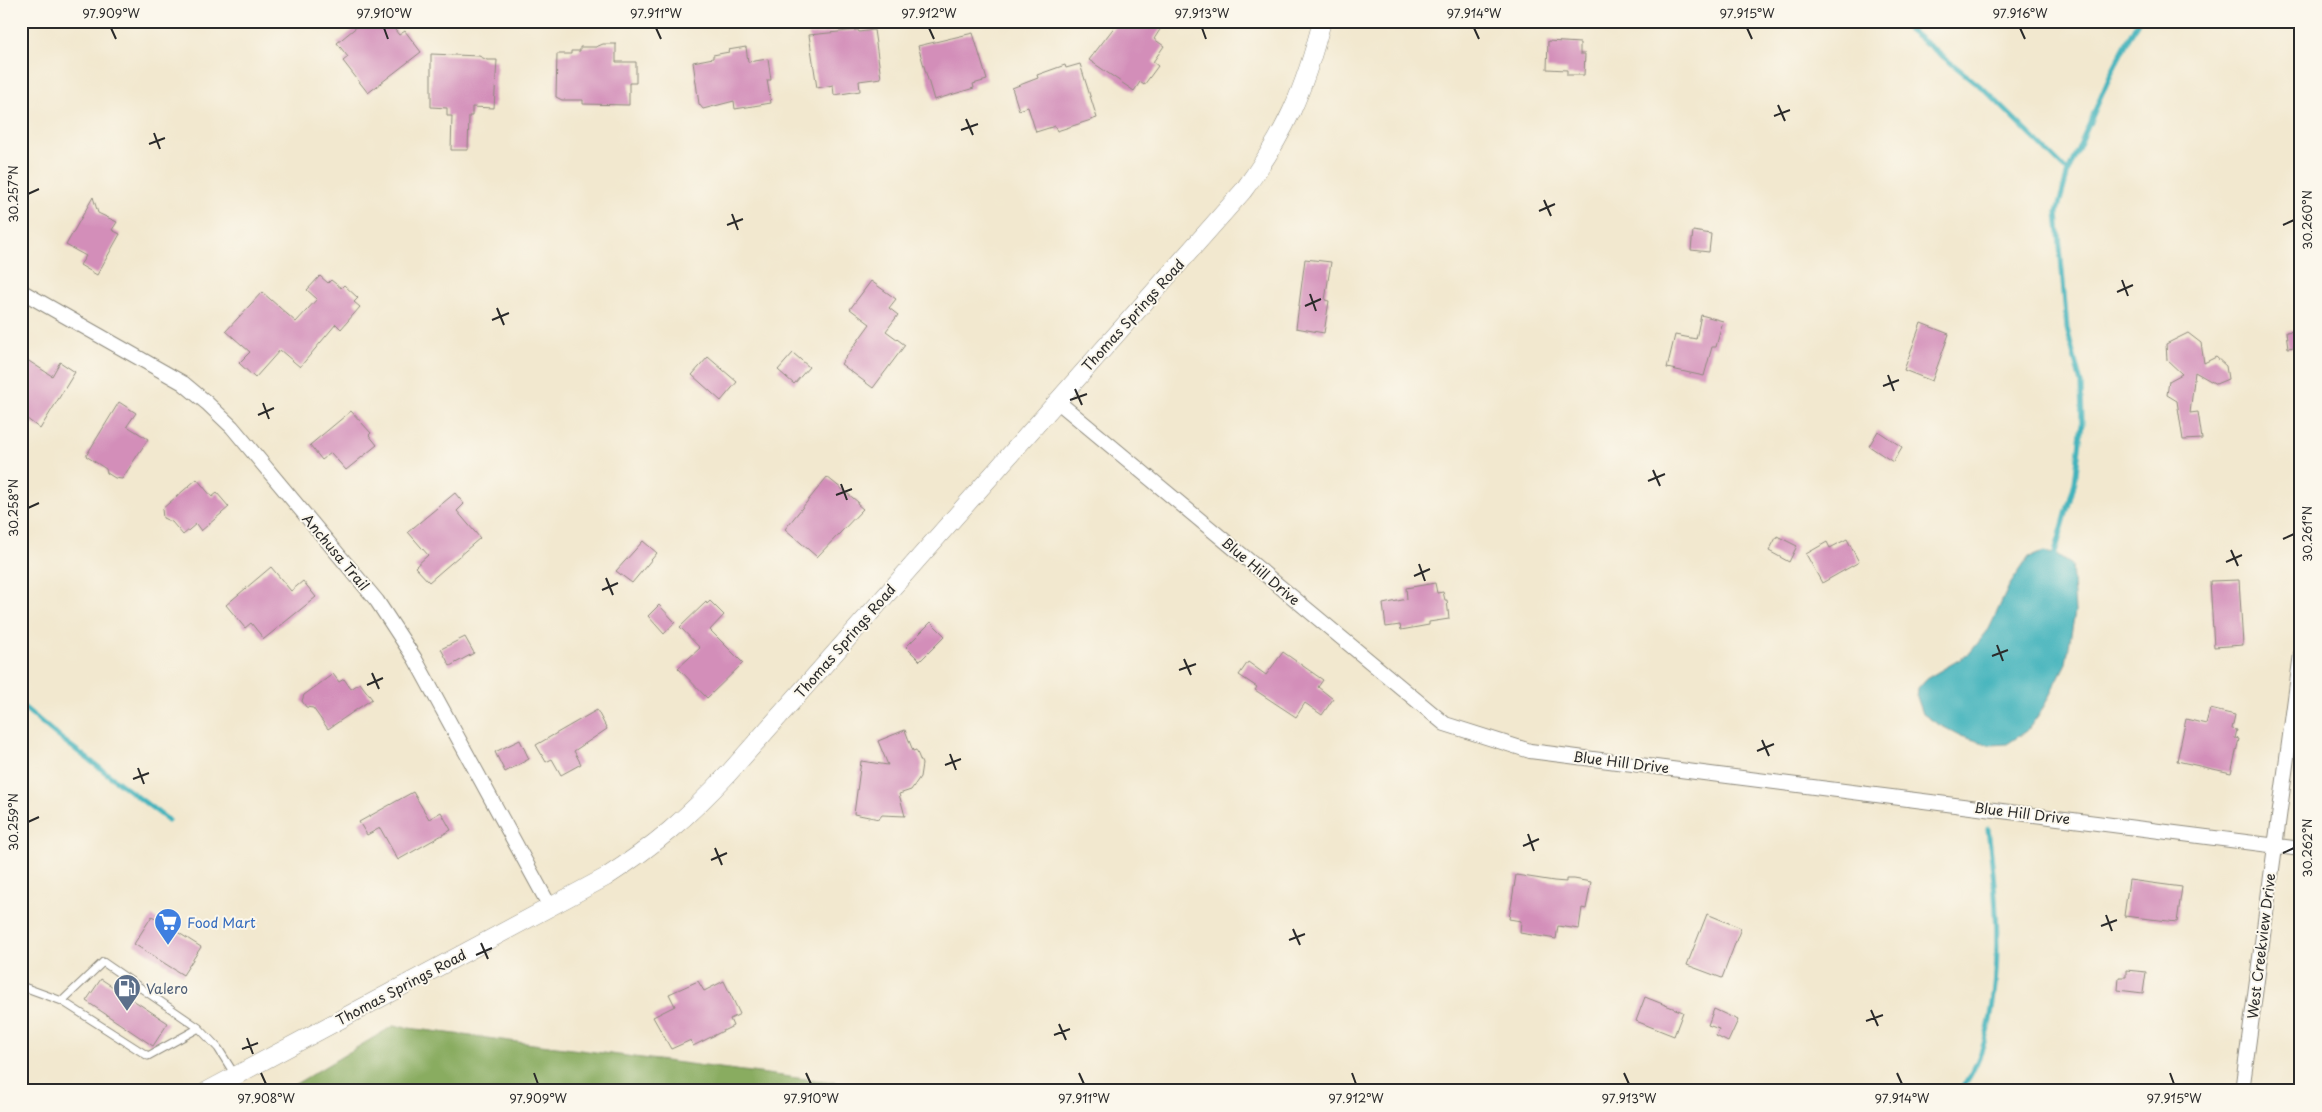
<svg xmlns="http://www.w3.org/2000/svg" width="2322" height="1112" viewBox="0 0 2322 1112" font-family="'Playpen Sans',sans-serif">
<rect width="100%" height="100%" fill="#fbf7ec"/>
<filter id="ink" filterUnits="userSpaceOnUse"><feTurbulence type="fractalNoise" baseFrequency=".02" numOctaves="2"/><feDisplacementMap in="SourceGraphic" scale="10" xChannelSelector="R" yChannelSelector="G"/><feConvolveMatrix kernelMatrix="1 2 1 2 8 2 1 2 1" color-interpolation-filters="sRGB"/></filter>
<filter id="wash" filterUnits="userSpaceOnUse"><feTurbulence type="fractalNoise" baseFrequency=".0096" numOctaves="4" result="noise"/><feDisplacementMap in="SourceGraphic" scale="20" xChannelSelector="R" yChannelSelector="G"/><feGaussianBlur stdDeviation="1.12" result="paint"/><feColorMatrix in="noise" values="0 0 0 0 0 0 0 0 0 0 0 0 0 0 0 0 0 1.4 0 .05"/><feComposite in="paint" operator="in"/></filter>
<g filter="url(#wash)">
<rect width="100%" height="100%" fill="#f2e8cf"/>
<path fill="#89ac61" stroke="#5a6c46" d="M393,1026L899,1091H284Z"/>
<path fill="#43b3bc" stroke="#376f74" d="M2044,552L2058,555L2072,565L2075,612L2066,663L2042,710L2027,731L2007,744L1990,745L1961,736L1936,723L1923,714L1917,697L1918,688L1926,679L1969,654L1989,629L2009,586L2029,557Z"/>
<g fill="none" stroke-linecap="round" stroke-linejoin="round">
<path stroke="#43b3bc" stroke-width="5" d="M1898,21L1985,90L2068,172
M2053,560L2075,482L2082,423L2081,384L2067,328L2057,212L2068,172L2114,67L2138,21
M21,705L59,737L168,820
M1960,1091C2010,1027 1998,905 1988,829"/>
</g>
<g id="blocks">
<path fill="#d38eb9" d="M364,21H388L399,35L405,31L421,52L368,93L343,61L348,57L337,43Z
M1119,21L1128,27L1132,21H1150L1161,28L1154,39L1164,46L1153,62L1158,66L1144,85L1140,82L1134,91L1089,60Z
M858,30L859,32L874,30L881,78L859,81L860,91L834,95L833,85L817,88L809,35Z
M973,33L987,80L973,84L974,88L934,100L918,46Z
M1548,41L1580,43V54H1585L1584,75H1567V70L1547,69Z
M603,44H616V62H636V83H629V105L583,104V100H562L556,97L557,54H571V51H580V47H596Z
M746,47L748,62L768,59L771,80H767L771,103L735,109L734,101L703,109L699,104L693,62L713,58V55L729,52L728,50Z
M431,54L479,56L487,60H497L494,108L472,107V116H469L468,150H451L452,116H447V108L431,107Z
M1080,64L1097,118L1057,131L1055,126L1036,132L1028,107L1019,110L1012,88L1038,78L1037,75L1065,65L1066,68Z
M93,197L98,213L117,222L112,230L120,234L97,275L80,265L86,256L66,245Z
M1693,231L1711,234L1709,252L1691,250Z
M1305,259L1331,262L1325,300L1329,301L1324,333L1296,328Z
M320,276L328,283L331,280L341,288L344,285L358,298L354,302L360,307L341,329L336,324L300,367L280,350L255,378L239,363L250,352L226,331L262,292L296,322L317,299L307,290Z
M871,281L896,299L889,308L898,315L886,331L905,345L873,388L841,364L870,324L850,309Z
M1701,315L1723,321L1716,347H1712L1704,376L1667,368L1675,335L1696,339Z
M1921,323L1949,334L1932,381L1904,370Z
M2301,330V346L2288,348L2286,332Z
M2188,333L2201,343L2204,363L2216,357L2226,366L2228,379L2216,384L2195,372L2190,413L2198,412L2202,439L2183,440L2177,401L2167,395L2169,381L2182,374L2167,360L2166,344Z
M793,353L809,367L794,384L778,370Z
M21,356L52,376L60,362L75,372L40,429L21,414Z
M708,357L737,382L721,401L692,375Z
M119,402L136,413L127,426L148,439L122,479L115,478L107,473L106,469L86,456Z
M351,411L371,433L369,435L377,445L346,470L331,453L322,460L310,445Z
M1878,431L1902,447L1893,462L1869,446Z
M827,477L858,502L857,504L863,509L817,557L785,529Z
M197,479L212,497L217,493L229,507L201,531L196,524L183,535L172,522L163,518L162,509Z
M455,493L464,504L457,511L480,538L429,582L415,567L428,555L408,532Z
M1777,536L1797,546L1789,562L1769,551Z
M1847,539L1859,562L1822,583L1806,554L1827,542L1830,548Z
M643,541L657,553L632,583L616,571Z
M271,567L291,591L303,581L316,597L264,639L251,623L245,628L226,605Z
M2239,580L2243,645L2214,647L2210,581Z
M1435,583L1437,593L1443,592L1445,600H1447L1449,619L1429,622V625L1401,630L1400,625L1386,627L1383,604L1407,599L1406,588Z
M710,601L724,615L710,630L743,663L707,698L678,668L700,648L680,627L706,602L707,604Z
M659,605L675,622L664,634L648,616Z
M931,622L945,636L920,661L906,647Z
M465,637L474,653L450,666L441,649Z
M1283,652L1323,680L1318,687L1333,699L1322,715L1305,703L1296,717L1255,690L1257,687L1239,675L1248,662L1266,675Z
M333,674L339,682L344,679L351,689L360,683L372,699L328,729L313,708L306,707L302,701L304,695Z
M2210,709L2235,715L2232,729L2237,730L2235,738L2239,739L2231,773L2177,761L2186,719L2206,724Z
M597,710L607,729L574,751L581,764L561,775L552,759L546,762L536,745Z
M905,730L913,751L916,750L922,764L920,777L911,790L899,794L905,816L882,815L879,819L854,814L861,761L888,765L878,741Z
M520,740L529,759L505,772L495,752Z
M413,792L429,819L441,812L451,830L398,860L380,828L367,835L359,822Z
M1516,875L1554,881L1566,882V879H1574L1591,882L1586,909L1582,908L1579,929L1558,926L1556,939L1520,933L1521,921L1509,919Z
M2129,880L2182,887L2177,922L2124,916Z
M1707,914L1741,928L1722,978L1687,965Z
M152,916L201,947L183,975L134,944Z
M2126,970L2146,972L2143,993L2118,990L2119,977H2126Z
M101,979L168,1023L153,1046L86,1001Z
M698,981L704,991L724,981L740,1014L730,1019L733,1026L693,1046L691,1040L671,1049L653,1017L675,1006L669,994Z
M1645,997L1683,1012L1674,1036L1636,1021Z
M1714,1009L1738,1020L1728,1042L1716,1036L1719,1029L1708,1025Z"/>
</g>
</g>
<g filter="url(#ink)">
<use href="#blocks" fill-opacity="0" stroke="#8e8a7d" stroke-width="1"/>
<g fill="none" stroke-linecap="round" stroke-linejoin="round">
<defs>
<path id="service" d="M21,986L62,1001L103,962L199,1028L218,1048L235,1075
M62,1001L148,1056L199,1028"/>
<path id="minor" d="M21,291L183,383L207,403L232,427L377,601L415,659L549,905
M1057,401L1445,724L1530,751L2301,849
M2242,1091L2301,654"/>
<path id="tertiary" d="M207,1091L606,877C654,846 688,817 728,774L1243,191C1286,133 1304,91 1322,21"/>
</defs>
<use href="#service" stroke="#8e8a7d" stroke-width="9"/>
<use href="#minor" stroke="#8e8a7d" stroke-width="16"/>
<use href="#tertiary" stroke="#8e8a7d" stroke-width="19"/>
<use href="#service" stroke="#fff" stroke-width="7"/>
<use href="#minor" stroke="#fff" stroke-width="14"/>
<use href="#tertiary" stroke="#fff" stroke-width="18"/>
</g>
</g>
<path fill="none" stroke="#2b2b2b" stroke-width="2" d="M111,28L116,39M384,28L388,39M656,28L661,39M929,28L934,39M1202,28L1206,39M1474,28L1479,39M1747,28L1752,39M2020,28L2025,39M1778,105L1785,121M1774,116L1790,110M966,119L973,135M961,130L978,124M154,133L160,149M149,144L165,138M28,194L39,189M1544,200L1551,216M1539,211L1555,204M732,214L738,230M727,225L743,219M2283,225L2294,220M2122,280L2128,296M2117,292L2133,285M1310,294L1316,311M1305,306L1321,299M497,308L504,325M492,320L509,313M1888,375L1894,391M1883,386L1899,380M1075,389L1082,405M1070,400L1087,394M263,403L269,419M258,415L274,408M1653,470L1660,486M1648,481L1665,474M841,484L847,500M836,495L852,489M28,508L39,503M2283,539L2294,534M2231,550L2238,566M2226,562L2242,555M1419,564L1425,581M1414,576L1430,569M606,578L613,595M602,590L618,583M1997,645L2003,661M1992,656L2008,650M1184,659L1191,675M1179,670L1196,664M372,673L379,689M367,685L383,678M1762,740L1769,756M1757,751L1774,744M950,754L956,770M945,765L961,759M138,768L144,784M133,779L149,773M28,822L39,817M1528,834L1534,851M1523,846L1539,839M715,848L722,865M2283,853L2294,848M711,860L727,853M2106,915L2112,931M2101,926L2117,920M1293,929L1300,945M1289,940L1305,934M481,943L488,959M476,955L492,948M1871,1010L1878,1026M1866,1021L1883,1015M1059,1024L1066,1040M1054,1035L1070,1029M247,1038L253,1054M242,1049L258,1043M261,1073L266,1084M534,1073L538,1084M806,1073L811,1084M1079,1073L1084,1084M1352,1073L1356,1084M1624,1073L1629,1084M1897,1073L1902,1084M2170,1073L2174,1084"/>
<defs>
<symbol id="supermarket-pin" viewBox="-11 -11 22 30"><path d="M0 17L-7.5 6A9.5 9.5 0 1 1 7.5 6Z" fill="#3f7fe0" stroke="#fbf7ec"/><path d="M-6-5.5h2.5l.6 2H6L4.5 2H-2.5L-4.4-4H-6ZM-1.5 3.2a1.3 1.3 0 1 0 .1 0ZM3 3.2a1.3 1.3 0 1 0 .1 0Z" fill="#fff"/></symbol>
<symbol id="fuel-pin" viewBox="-11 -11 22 30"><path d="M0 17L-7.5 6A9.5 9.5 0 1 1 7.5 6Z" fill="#5c6f8a" stroke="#fbf7ec"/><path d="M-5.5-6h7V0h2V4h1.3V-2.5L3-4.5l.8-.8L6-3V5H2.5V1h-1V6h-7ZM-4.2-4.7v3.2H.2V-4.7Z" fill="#fff"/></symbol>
</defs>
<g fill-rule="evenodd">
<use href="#supermarket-pin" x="152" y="906" width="32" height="43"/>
<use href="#fuel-pin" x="111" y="972" width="32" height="43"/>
</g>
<g text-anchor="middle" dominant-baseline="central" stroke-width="4" stroke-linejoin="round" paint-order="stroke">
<g font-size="14" fill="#2b2b2b" stroke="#fbf7ec">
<text transform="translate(1133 315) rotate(-48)">Thomas Springs Road</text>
<text transform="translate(336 552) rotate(50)">Anchusa Trail</text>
<text transform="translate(1261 571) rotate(40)">Blue Hill Drive</text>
<text transform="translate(845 641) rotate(-49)">Thomas Springs Road</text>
<text transform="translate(1621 762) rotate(7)">Blue Hill Drive</text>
<text transform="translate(2022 813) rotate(7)">Blue Hill Drive</text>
<text transform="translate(2261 946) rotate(-83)">West Creekview Drive</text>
<text transform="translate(401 987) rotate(-28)">Thomas Springs Road</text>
</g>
<g font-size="14" fill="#366cbe" stroke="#fbf7ec" text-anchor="start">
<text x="187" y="922">Food Mart</text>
</g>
<g font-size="14" fill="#4e5e75" stroke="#fbf7ec" text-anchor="start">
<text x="146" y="988">Valero</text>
</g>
</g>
<rect width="2322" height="1112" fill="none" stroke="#fbf7ec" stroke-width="55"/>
<rect x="28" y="28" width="2266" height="1056" fill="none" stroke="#2b2b2b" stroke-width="2"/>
<g font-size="12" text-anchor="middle" fill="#2b2b2b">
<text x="111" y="18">97.909°W</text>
<text x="384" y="18">97.910°W</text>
<text x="656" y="18">97.911°W</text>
<text x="929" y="18">97.912°W</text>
<text x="1202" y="18">97.913°W</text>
<text x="1474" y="18">97.914°W</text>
<text x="1747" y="18">97.915°W</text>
<text x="2020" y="18">97.916°W</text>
<text transform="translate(14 194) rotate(-90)" y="4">30.257°N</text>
<text transform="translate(2308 220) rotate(-90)" y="4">30.260°N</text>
<text transform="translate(14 508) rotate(-90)" y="4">30.258°N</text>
<text transform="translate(2308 534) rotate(-90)" y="4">30.261°N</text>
<text transform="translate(14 822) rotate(-90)" y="4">30.259°N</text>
<text transform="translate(2308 848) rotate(-90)" y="4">30.262°N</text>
<text x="266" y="1103">97.908°W</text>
<text x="538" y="1103">97.909°W</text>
<text x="811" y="1103">97.910°W</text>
<text x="1084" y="1103">97.911°W</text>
<text x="1356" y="1103">97.912°W</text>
<text x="1629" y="1103">97.913°W</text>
<text x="1902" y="1103">97.914°W</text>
<text x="2174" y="1103">97.915°W</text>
</g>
</svg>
